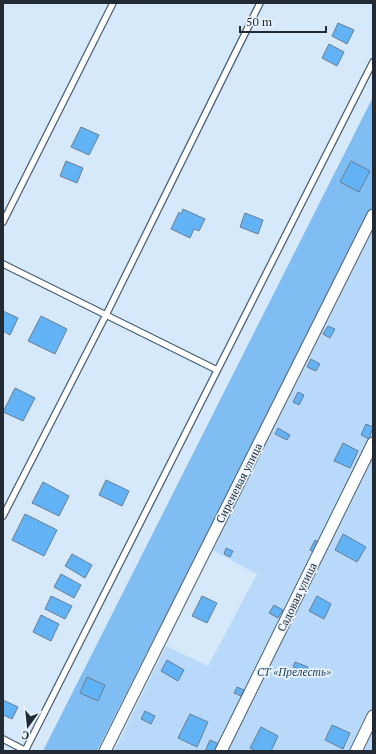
<svg xmlns="http://www.w3.org/2000/svg" width="376" height="754" viewBox="0 0 376 754" font-family="'PT Serif',serif">
<rect width="100%" height="100%" fill="#d6e9fa"/>
<path fill="#b8d9f9" d="M373,226V751H114L166,646L208,666L257,574L210,549Z"/>
<path fill="#7fbdf3" d="M373,97V207L97,751H43Z"/>
<path fill="#62b2f6" stroke="#697e92" d="M338,23L354,30L347,44L332,36Z
M329,44L344,52L337,66L322,58Z
M81,127L99,135L89,155L71,147Z
M66,161L83,168L77,183L60,176Z
M351,161L370,171L359,192L340,182Z
M183,209L205,219L199,231L194,229L190,238L171,229L179,212L181,214Z
M245,213L263,220L258,234L240,227Z
M3,311L18,318L10,335L3,331Z
M41,316L67,329L55,354L28,341Z
M328,326L335,329L330,338L323,334Z
M311,359L320,364L316,371L307,367Z
M15,388L35,398L23,421L3,412Z
M298,392L304,395L299,405L293,402Z
M366,424L373,427L369,439L361,435Z
M278,428L290,435L287,440L275,434Z
M343,443L358,451L350,468L334,461Z
M106,480L129,491L122,506L99,495Z
M43,482L69,496L59,516L32,503Z
M25,514L57,530L44,556L12,540Z
M343,534L366,547L357,562L335,550Z
M315,540L320,543L315,553L310,550Z
M226,548L233,551L230,557L224,554Z
M72,554L92,565L85,578L65,566Z
M61,574L81,585L74,598L54,587Z
M51,596L72,606L65,619L45,609Z
M202,596L217,603L207,623L192,616Z
M317,596L331,604L324,619L309,611Z
M274,605L283,610L278,618L269,613Z
M41,615L59,624L51,641L33,632Z
M167,660L184,670L178,681L161,671Z
M295,662L308,667L306,672L293,667Z
M87,677L105,685L98,701L80,693Z
M237,687L244,690L241,696L234,693Z
M3,700L18,707L12,719L3,715Z
M145,711L155,716L151,724L141,719Z
M190,714L208,722L197,747L178,738Z
M332,725L350,733L343,749L325,740Z
M261,727L278,736L271,751H256L250,748Z
M210,740L219,744L216,751H205Z"/>
<g fill="none" stroke-linecap="round" stroke-linejoin="round">
<defs>
<path id="lane" d="M3,222L113,3
M3,264L217,370
M3,516L106,315L260,3
M3,739L26,751
M25,751L373,62"/>
<path id="street" d="M105,751L373,215
M221,751L373,443
M356,751L373,716"/>
</defs>
<use href="#lane" stroke="#4a5f72" stroke-width="8"/>
<use href="#street" stroke="#4a5f72" stroke-width="13"/>
<use href="#lane" stroke="#fff" stroke-width="5.5"/>
<use href="#street" stroke="#fff" stroke-width="11"/>
</g>
<g text-anchor="middle" dominant-baseline="central" stroke-width="3.5" stroke-linejoin="round" paint-order="stroke">
<g font-size="11" fill="#222b33" stroke="#ebf4fd">
<text transform="translate(239 483) rotate(-63)">Сиреневая улица</text>
<text transform="translate(297 597) rotate(-64)">Садовая улица</text>
</g>
<g font-size="11" font-style="italic" fill="#1c3d59" stroke="#ebf4fd">
<text x="294" y="672">СТ «Прелесть»</text>
</g>
</g>
<rect width="376" height="754" fill="none" stroke="#222b33" stroke-width="8"/>
<g transform="translate(28 726) rotate(195)" stroke="#ebf4fd" stroke-width="3" paint-order="stroke">
<path d="M0-3L7 15L0 10L-7 15Z" fill="#222b33"/>
<text y="-6" font-size="11" font-weight="bold" text-anchor="middle" fill="#222b33">С</text>
</g>
<path d="M240 26v6h86v-6" fill="none" stroke="#222b33" stroke-width="2"/>
<text x="246" y="26" font-size="12" fill="#222b33" stroke="#ebf4fd" stroke-width="3" paint-order="stroke">50 m</text>
</svg>
